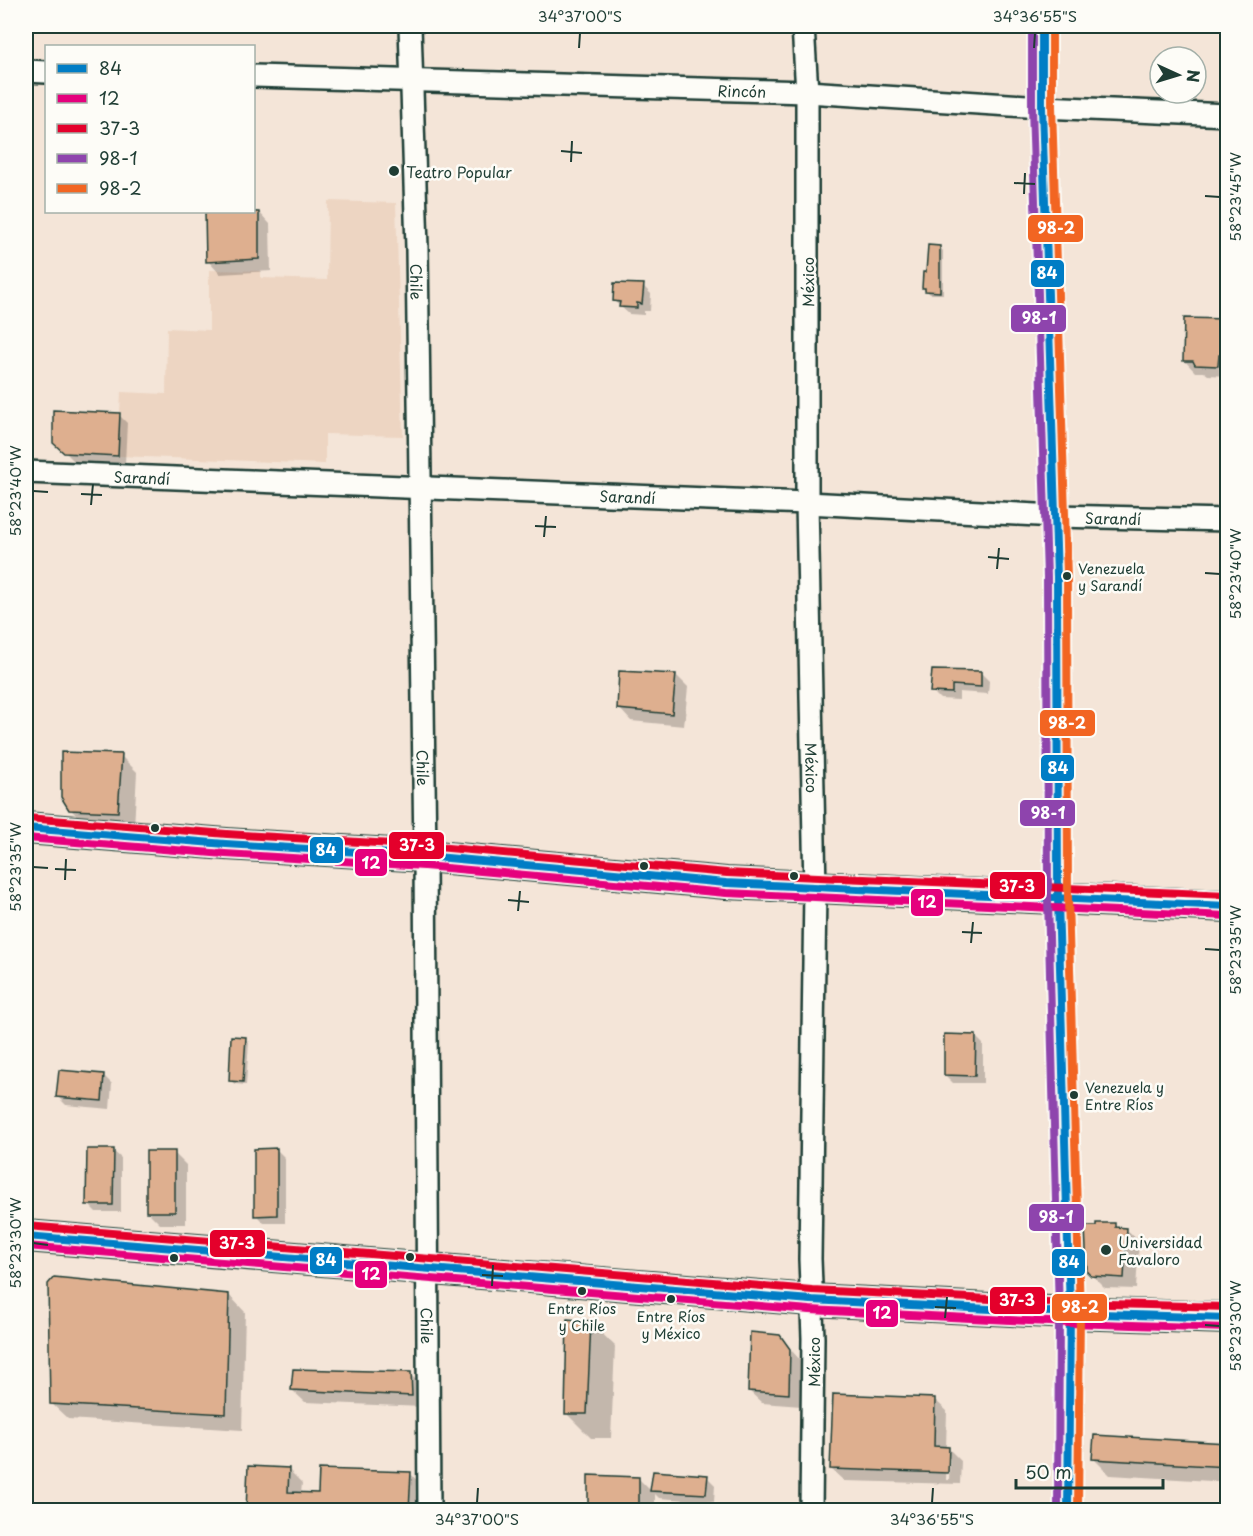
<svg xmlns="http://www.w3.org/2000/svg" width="1253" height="1536" font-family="'Playpen Sans',sans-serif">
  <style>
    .built { fill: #edd5c2 }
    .shadow { fill: #0003; fill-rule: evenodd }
    .building { fill: #deaf8f; stroke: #1f3d34; stroke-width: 1.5 }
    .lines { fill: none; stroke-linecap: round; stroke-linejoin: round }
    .street-casing { stroke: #1f3d34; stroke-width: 26 }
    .secondary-casing { stroke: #1f3d34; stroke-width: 34 }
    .street { stroke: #fdfcf7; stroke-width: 21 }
    .secondary { stroke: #fdfcf7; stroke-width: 30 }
    .bus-1-casing { stroke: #fdfcf7; stroke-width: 12 }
    .bus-2-casing { stroke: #fdfcf7; stroke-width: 12 }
    .bus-3-casing { stroke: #fdfcf7; stroke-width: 12 }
    .bus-4-casing { stroke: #fdfcf7; stroke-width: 12 }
    .bus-5-casing { stroke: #fdfcf7; stroke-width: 12 }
    .bus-1 { stroke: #007dc5; stroke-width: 8 }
    .bus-2 { stroke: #e5007d; stroke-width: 8 }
    .bus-3 { stroke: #e4002b; stroke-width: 8 }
    .bus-4 { stroke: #8e44ad; stroke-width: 8 }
    .bus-5 { stroke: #f26522; stroke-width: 8 }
    .ticks { fill: none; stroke: #1f3d34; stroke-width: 2 }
    .poi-dot { fill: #1f3d34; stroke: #fdfcf7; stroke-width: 2 }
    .labels { text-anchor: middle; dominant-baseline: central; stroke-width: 5; stroke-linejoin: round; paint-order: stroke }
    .bus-label { font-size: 14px; fill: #1f3d34; stroke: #fdfcf7; text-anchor: start }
    .street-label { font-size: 15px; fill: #1f3d34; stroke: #fdfcf7 }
    .poi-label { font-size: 15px; fill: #1f3d34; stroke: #fdfcf7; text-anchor: start }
    .line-badge { stroke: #fdfcf7; stroke-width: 2 }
    .badge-label { font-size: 16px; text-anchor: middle; font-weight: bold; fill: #fff }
    .neatline { fill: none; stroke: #1f3d34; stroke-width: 2 }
    .ticks-label { font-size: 15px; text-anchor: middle; fill: #1f3d34 }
  </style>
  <rect width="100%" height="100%" fill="#f4e5d8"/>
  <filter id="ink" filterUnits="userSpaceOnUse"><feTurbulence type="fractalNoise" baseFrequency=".0167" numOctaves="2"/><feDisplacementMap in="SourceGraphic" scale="12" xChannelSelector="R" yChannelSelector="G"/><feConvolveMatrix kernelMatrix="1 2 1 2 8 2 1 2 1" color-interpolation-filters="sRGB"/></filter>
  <g filter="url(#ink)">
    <path class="built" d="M328,201L396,203L403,436L325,434V464L118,456L121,392L166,394L167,328L209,330V270L261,271V278L327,280Z"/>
    <g class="shadow">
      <path d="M258,211L270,224L271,271L220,274L208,261L207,212Z"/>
      <path d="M940,247L943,251V294H930L923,288Z"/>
      <path d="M643,286L651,294L650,311H644V315L629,314L614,301Z"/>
      <path d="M1185,319L1228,320V376L1208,375L1204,372H1195L1184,360Z"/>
      <path d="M119,415L127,423L125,463L74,461L55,442Z"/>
      <path d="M981,673L989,681L988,694L959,692V700L940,699L932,691Z"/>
      <path d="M676,675L688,687L684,726L631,721L619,708Z"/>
      <path d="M121,756L137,772L134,828L87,825L70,809Z"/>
      <path d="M975,1036L983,1044V1083H953L945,1075Z"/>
      <path d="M245,1039L249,1042L246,1085L235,1084L231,1081Z"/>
      <path d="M104,1076L112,1084L110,1109L66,1105L58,1097Z"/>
      <path d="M277,1150L285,1158V1223H264L256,1215Z"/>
      <path d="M113,1151L121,1158V1212H96L88,1204Z"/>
      <path d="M174,1153L186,1165V1224H160L147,1211Z"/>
      <path d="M1114,1225L1118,1229H1126L1139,1241L1136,1289L1105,1288L1088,1271Z"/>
      <path d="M229,1295L245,1312L242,1430L68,1419L51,1403Z"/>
      <path d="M590,1322L615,1346L611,1438H591L567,1414Z"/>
      <path d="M779,1337L802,1362L801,1406L762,1403L749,1391Z"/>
      <path d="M410,1374L422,1386L423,1407L305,1402L292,1390Z"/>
      <path d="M934,1399L947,1411L946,1448L949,1449L961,1461L960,1484L844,1481L831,1469ZM947,1458H950L949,1480H946Z"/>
      <path d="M1096,1437L1228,1445V1482L1110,1475L1094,1459Z"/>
      <path d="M249,1468L288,1469L302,1483L301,1494L319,1495L410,1473L423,1487L422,1510H248Z"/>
      <path d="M654,1473L707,1477L715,1485L714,1502L659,1498L655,1494V1510H589V1477L639,1479L651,1491Z"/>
    </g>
    <g class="building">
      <path d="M205,212H259V259L206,262Z"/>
      <path d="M928,245L940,246V292L925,291V288H922L923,272H926Z"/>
      <path d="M614,283L644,284L642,304L637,303V308L619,307L620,302L613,301Z"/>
      <path d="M1184,318L1227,319V355H1219L1218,366L1195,365L1193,361H1183Z"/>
      <path d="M53,410L120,413L118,456L64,453L53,443Z"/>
      <path d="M932,670L981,671V687L952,685V693L930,692Z"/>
      <path d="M619,671L676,674L672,714L617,709Z"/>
      <path d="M61,752L122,754L118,812L69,810L61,797Z"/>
      <path d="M944,1034L976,1035L975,1076L944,1075Z"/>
      <path d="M231,1036L246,1037L243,1082L229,1081Z"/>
      <path d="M59,1070L104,1074L102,1101L56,1097Z"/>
      <path d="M277,1148V1215L254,1216V1149Z"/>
      <path d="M87,1149H114L113,1205H86Z"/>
      <rect x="146" y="1151" width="29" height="61"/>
      <path d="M1096,1223H1115V1227L1127,1228L1124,1278L1091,1276L1087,1272L1085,1226H1096Z"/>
      <path d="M54,1277L229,1294L226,1414L50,1404L48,1284Z"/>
      <path d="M567,1319L591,1321L587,1414H565Z"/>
      <path d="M750,1332L780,1335L790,1349L789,1394L748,1391Z"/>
      <path d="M293,1369L411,1372L412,1396L291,1390Z"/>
      <path d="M833,1394L935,1398L934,1446L949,1447L948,1473L830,1469Z"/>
      <path d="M1094,1435L1227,1443V1467L1092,1459Z"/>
      <path d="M248,1466L289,1468L288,1492L318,1493L319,1469L411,1472L409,1510H246Z"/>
      <path d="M653,1471L708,1475L706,1494L650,1491Z"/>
      <path d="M588,1475L639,1477V1510H588Z"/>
    </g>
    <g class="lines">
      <defs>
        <g id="street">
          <path id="s1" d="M410,26L417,248L425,856L429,1510"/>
          <path id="s2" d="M803,26L807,92V503L815,889L810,1259L813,1338L811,1510"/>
          <path d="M1042,26V107L1057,577L1058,899L1070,1313L1068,1510"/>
          <path d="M26,71L46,72"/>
          <path id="s3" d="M254,76L807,92L1042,107L1228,115"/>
          <path id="s4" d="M26,472L807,503L1056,516L1228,520"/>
        </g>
        <g id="secondary">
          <path d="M26,828L226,844L425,856L726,883L1228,906"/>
          <path d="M26,1236L811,1300L1070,1313L1228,1318"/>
        </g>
      </defs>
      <use href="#street" class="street-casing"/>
      <use href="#secondary" class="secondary-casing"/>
      <use href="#street" class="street"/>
      <use href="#secondary" class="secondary"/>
      <defs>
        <g id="bus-1">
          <path d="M1042,26V107L1057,577L1058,899L1070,1313L1068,1510"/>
          <path d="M26,828L226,844L425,856L726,883L1228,906"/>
          <path d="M26,1236L811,1300L1070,1313L1228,1318"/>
        </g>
        <g id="bus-2">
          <path d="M26,838L225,854L424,866L726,893L1228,916"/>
          <path d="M26,1246L810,1310L1069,1323L1228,1328"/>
        </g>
        <g id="bus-3">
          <path d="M27,818L227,834L426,846L727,873L1228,895"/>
          <path d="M27,1226L812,1290L1070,1303L1228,1307"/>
        </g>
        <path id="bus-4" d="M1032,26V107L1047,577L1048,899L1059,1313L1058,1510"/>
        <path id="bus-5" d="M1052,26V107L1067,577L1068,899L1080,1313L1078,1510"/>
      </defs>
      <use href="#bus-1" class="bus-1-casing"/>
      <use href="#bus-2" class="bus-2-casing"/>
      <use href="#bus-3" class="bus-3-casing"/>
      <use href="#bus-4" class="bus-4-casing"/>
      <use href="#bus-5" class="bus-5-casing"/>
      <use href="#bus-1" class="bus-1"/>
      <use href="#bus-2" class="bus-2"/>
      <use href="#bus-3" class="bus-3"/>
      <use href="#bus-4" class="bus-4"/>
      <use href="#bus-5" class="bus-5"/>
    </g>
  </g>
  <path class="ticks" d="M579,48L580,33M1034,48L1035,33M561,151L582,153M571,162L572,141M1014,183L1035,184M1024,194L1025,173M1205,196L1220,197M33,491L48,492M81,494L102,495M91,505L93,484M535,526L556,527M544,537L546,516M988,557L1009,559M997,569L999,548M1205,573L1220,574M33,867L48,868M55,869L76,870M65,880L66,859M508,900L529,902M518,911L520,891M962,932L982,933M971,943L973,922M1205,949L1220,950M33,1243L48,1245M482,1275L503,1276M492,1286L493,1265M935,1307L956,1308M945,1318L947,1297M1205,1325L1220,1326M477,1503L478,1488M932,1503L933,1488"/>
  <g class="poi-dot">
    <circle cx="394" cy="171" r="6"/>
    <circle cx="1067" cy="576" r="5"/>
    <circle cx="155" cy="828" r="5"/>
    <circle cx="644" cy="866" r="5"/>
    <circle cx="794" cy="876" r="5"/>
    <circle cx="1074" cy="1095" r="5"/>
    <circle cx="1106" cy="1250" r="6"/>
    <circle cx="410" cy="1257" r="5"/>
    <circle cx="174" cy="1258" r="5"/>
    <circle cx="582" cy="1291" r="5"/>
    <circle cx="671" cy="1299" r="5"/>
  </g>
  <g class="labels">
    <g class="bus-label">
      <text x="1078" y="568">Venezuela<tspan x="1078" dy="17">y Sarandí</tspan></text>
      <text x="1085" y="1087">Venezuela y<tspan x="1085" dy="17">Entre Ríos</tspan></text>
      <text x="582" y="1308" text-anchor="middle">Entre Ríos<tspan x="582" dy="17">y Chile</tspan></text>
      <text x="671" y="1316" text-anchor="middle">Entre Ríos<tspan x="671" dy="17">y México</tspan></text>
    </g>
    <g class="street-label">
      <text stroke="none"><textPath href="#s3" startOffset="488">Rincón</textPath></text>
      <text stroke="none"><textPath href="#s1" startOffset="256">Chile</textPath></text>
      <text transform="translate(807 282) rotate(-90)">México</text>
      <text stroke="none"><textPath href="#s4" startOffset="116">Sarandí</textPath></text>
      <text stroke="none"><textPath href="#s4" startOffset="602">Sarandí</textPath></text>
      <text stroke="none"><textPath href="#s4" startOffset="1088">Sarandí</textPath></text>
      <text stroke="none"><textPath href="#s1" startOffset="742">Chile</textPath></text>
      <text stroke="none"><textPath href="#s2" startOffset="742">México</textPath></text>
      <text stroke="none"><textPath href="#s1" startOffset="1300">Chile</textPath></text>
      <text transform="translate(813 1362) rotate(-90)">México</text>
    </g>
    <g class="poi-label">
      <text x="406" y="171">Teatro Popular</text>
      <text x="1118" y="1241">Universidad<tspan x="1118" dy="17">Favaloro</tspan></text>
    </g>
  </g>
  <g class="line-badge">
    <rect x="1027" y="214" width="57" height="29" rx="6" fill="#f26522"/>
    <rect x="1030" y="259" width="35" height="29" rx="6" fill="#007dc5"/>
    <rect x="1010" y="304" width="57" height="29" rx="6" fill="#8e44ad"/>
    <rect x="1039" y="709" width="57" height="28" rx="6" fill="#f26522"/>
    <rect x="1040" y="754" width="35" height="28" rx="6" fill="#007dc5"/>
    <rect x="1019" y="799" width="57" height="28" rx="6" fill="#8e44ad"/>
    <rect x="388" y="831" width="57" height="29" rx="6" fill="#e4002b"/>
    <rect x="309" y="836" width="35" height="28" rx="6" fill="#007dc5"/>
    <rect x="354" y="848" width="34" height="29" rx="6" fill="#e5007d"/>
    <rect x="989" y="871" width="57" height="29" rx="6" fill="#e4002b"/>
    <rect x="910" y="888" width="34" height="29" rx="6" fill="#e5007d"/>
    <rect x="1028" y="1203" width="57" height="29" rx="6" fill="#8e44ad"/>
    <rect x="209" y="1229" width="57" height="29" rx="6" fill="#e4002b"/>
    <rect x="309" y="1246" width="34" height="29" rx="6" fill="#007dc5"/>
    <rect x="1051" y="1248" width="35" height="29" rx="6" fill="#007dc5"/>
    <rect x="354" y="1260" width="34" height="29" rx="6" fill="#e5007d"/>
    <rect x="989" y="1286" width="57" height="29" rx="6" fill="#e4002b"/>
    <rect x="1051" y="1293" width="57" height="29" rx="6" fill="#f26522"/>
    <rect x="865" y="1299" width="34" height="29" rx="6" fill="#e5007d"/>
  </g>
  <g class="badge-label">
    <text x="1056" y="234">98-2</text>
    <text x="1047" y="279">84</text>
    <text x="1039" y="324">98-1</text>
    <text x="1067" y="729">98-2</text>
    <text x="1058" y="774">84</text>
    <text x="1048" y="819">98-1</text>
    <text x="417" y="851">37-3</text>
    <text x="326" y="856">84</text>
    <text x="371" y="869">12</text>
    <text x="1017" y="892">37-3</text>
    <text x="927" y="908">12</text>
    <text x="1056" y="1223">98-1</text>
    <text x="237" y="1249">37-3</text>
    <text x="326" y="1266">84</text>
    <text x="1069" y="1268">84</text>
    <text x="371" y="1280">12</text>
    <text x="1017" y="1306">37-3</text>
    <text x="1080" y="1313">98-2</text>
    <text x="882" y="1319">12</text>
  </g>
  <rect width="1253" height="1536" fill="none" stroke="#fdfcf7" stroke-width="66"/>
  <rect x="45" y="45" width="210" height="168" fill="#fdfcf7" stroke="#a4b0a9" stroke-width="1.5"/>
  <rect x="57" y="64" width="30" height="9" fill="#007dc5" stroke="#a4b0a9" stroke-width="1.5"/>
  <text x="99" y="75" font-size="18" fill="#1f3d34">84</text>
  <rect x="57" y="94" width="30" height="9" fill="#e5007d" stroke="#a4b0a9" stroke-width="1.5"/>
  <text x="99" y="105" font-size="18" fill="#1f3d34">12</text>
  <rect x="57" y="124" width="30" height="9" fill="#e4002b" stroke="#a4b0a9" stroke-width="1.5"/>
  <text x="99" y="135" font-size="18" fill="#1f3d34">37-3</text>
  <rect x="57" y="154" width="30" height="9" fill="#8e44ad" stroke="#a4b0a9" stroke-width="1.5"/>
  <text x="99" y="165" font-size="18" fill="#1f3d34">98-1</text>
  <rect x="57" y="184" width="30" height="9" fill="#f26522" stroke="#a4b0a9" stroke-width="1.5"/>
  <text x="99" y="195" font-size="18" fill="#1f3d34">98-2</text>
  <g transform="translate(1178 75) rotate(94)"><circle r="28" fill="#fdfcf7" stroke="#a4b0a9" stroke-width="1.5"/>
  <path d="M0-4.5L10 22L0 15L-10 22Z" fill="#1f3d34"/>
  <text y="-9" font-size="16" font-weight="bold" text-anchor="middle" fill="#1f3d34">N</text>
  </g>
  <path d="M1016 1479v9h147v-9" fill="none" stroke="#1f3d34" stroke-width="3"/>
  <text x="1025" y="1479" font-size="18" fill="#1f3d34" stroke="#fdfcf7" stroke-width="4.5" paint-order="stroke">50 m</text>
  <rect x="33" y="33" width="1187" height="1470" class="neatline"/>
  <g class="ticks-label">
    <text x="580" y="22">34°37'00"S</text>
    <text x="1035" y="22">34°36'55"S</text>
    <text transform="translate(1236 197) rotate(-90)" y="5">58°23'45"W</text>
    <text transform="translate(16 491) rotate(-90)" y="5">58°23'40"W</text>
    <text transform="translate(1236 574) rotate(-90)" y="5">58°23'40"W</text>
    <text transform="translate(16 867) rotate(-90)" y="5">58°23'35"W</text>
    <text transform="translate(1236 950) rotate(-90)" y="5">58°23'35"W</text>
    <text transform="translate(16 1243) rotate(-90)" y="5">58°23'30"W</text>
    <text transform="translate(1236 1326) rotate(-90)" y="5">58°23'30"W</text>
    <text x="477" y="1525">34°37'00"S</text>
    <text x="932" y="1525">34°36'55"S</text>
  </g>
</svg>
